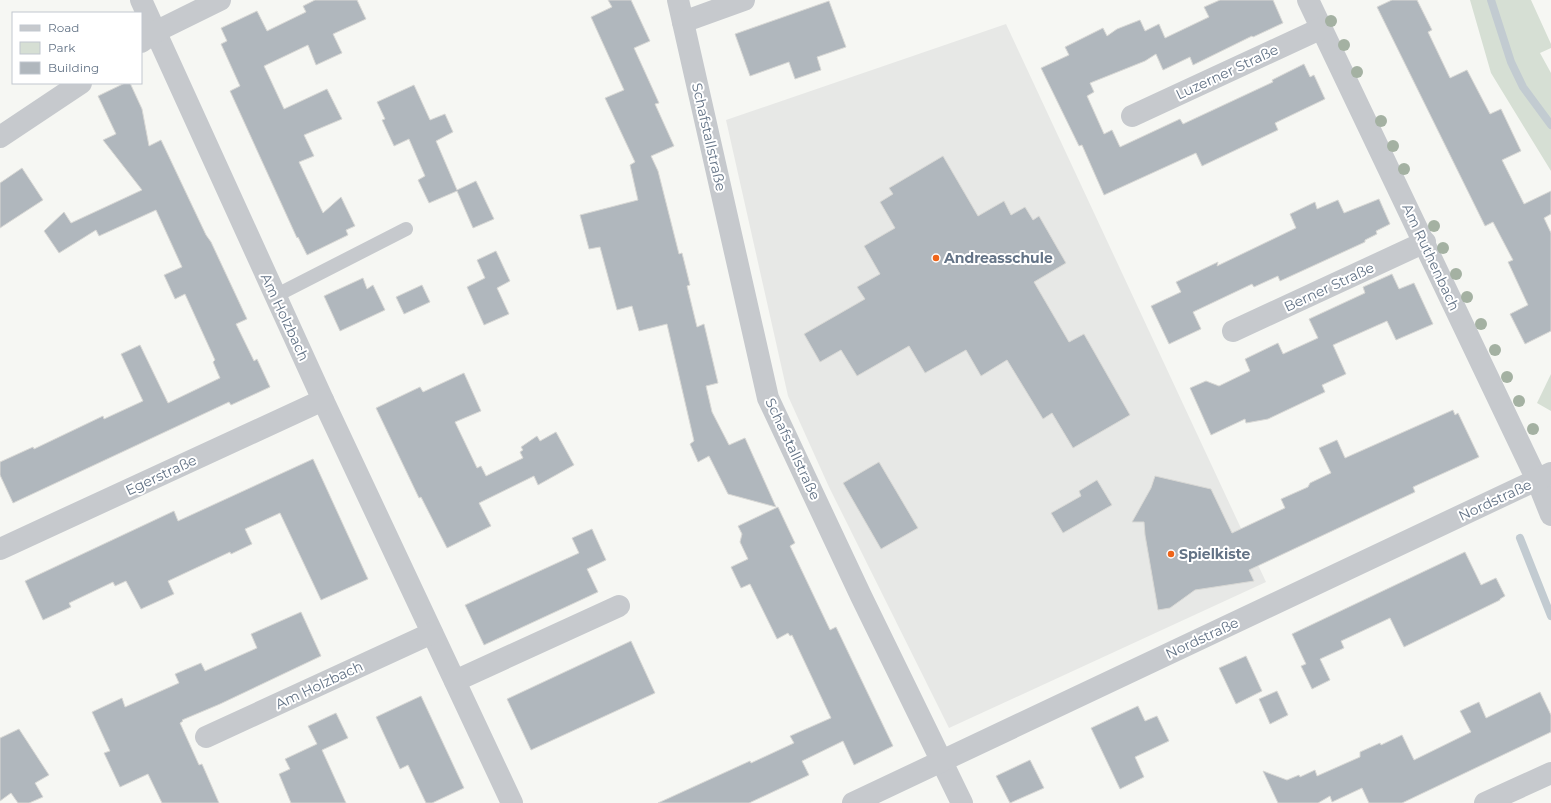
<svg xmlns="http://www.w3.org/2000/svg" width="1551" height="803" font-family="Montserrat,sans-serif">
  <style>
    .built { fill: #e7e8e6 }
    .green { fill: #d6dfd4 }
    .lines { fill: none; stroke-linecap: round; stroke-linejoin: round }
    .stream { stroke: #c2cbd1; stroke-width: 8 }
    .building { fill: #b0b7bd; stroke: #d8d8d5 }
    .lane { stroke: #c6c9cd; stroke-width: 14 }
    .street { stroke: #c6c9cd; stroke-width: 22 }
    .tree { fill: #a4b1a2 }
    .poi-dot { fill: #ef651a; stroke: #fff; stroke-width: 1.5 }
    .labels { text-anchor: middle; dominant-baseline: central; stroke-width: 4; stroke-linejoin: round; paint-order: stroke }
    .street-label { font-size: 14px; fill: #637386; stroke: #fff }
    .poi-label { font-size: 14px; font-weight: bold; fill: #637386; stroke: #fff; text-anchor: start }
  </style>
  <rect width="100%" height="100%" fill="#f6f7f3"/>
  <path class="built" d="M1006,24L1266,582L949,728L829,487L788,396L726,120Z"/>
  <g class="green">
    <path d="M1470,0H1531L1551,44V48L1540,53L1551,73V171L1491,73Z"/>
    <path d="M1551,374V411L1537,403Z"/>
  </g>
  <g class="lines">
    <g class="stream">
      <path d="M1491,0L1511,62L1523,87L1551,125"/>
      <path d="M1520,538L1551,616"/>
    </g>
  </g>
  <g class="building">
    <path d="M315,0H357L366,19L333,34L342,53L316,65L308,45L264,66L284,109L327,89L342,119L304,135L314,156L299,162L323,213L341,197L355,226L346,230L348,235L307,255L298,237L297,238L230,91L240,86L221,44L227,41L221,28L257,11L267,31L306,12L303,6Z"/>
    <path d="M608,0H631L650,41L634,48L659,103L655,104L674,146L651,156L658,171L679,254L682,253L690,285L687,286L697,327L704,324L718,383L706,386L712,412L729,445L745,438L776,507L728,494L709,456L698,462L690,444L694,441L667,324L639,331L632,306L617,310L600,247L589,249L580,215L638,200L630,165L635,162L605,98L624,90L591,17L612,7Z"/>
    <path d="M1220,0H1273L1283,23L1253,37L1252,36L1193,65L1190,57L1163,70L1156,54L1145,61L1090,83L1094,92L1087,96L1104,134L1112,130L1120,147L1180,119L1183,124L1273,82L1272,80L1304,64L1310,77L1314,75L1325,99L1275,123L1278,130L1202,166L1196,153L1104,195L1082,145L1079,146L1041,68L1069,55L1065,47L1103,28L1107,36L1117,29L1140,20L1145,31L1159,24L1165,38L1209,17L1204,7Z"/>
    <path d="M1392,0H1417L1432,30L1428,32L1450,78L1467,70L1490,114L1501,109L1521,151L1502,160L1524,204L1551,191V214L1544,218L1551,233V331L1525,344L1510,314L1528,305L1508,262L1513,260L1493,222L1485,226L1377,7Z"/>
    <path d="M829,1L846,47L817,57L821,70L795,79L789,62L750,76L735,34Z"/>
    <path d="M125,83H130L142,109L149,146L161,140L206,235L211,242L247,319L236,324L254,361L257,359L270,387L231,405L229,402L13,503L0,475V462L33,447L34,449L103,416L104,419L143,401L121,354L140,345L168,403L220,378L213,362L215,360L185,294L175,299L164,275L182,267L156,210L99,236L96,230L59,253L44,231L64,212L71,223L142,190L103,140L116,134L98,96Z"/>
    <path d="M414,85L430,120L445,114L453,132L436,141L457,190L476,181L494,219L473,228L457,191L429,203L418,180L425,176L409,139L394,146L382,120L385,119L377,102Z"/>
    <path d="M943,156L978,216L1004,201L1011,215L1025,207L1033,220L1039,216L1066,263L1034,282L1069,342L1084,334L1130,415L1073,448L1052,413L1043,419L1007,360L981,376L966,350L925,373L909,346L857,376L841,350L820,362L804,334L865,299L857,287L880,274L864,246L895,228L880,202L893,194L889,188Z"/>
    <path d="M22,168L43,200L0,228V183Z"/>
    <path d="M1379,199L1390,224L1376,231L1377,234L1365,240V242L1280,281L1278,276L1254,287L1252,284L1193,312L1201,329L1169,344L1151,306L1181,292L1176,282L1218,262L1217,266L1296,228L1290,214L1315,202L1317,209L1338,200L1344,213Z"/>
    <path d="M496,251L510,281L497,288L509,314L484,325L467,287L485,278L477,260Z"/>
    <path d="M1392,274L1399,289L1414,283L1433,324L1396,340L1387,321L1333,345L1346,374L1322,385L1325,392L1268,419L1246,423L1245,419L1211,435L1190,388L1206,381L1219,386L1250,371L1245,359L1278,343L1283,354L1318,338L1309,319L1365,293L1363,287Z"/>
    <path d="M363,278L367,289L373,285L385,310L340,331L324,296Z"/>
    <path d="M422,285L430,302L404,314L396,297Z"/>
    <path d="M464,373L481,411L455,422L477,468L481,466L486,476L523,458L520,452L523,450L521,447L537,436L540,441L556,432L574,465L538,485L534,476L479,503L491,526L447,548L421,497L419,498L376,408L420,387L423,392Z"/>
    <path d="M1453,410L1455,415L1458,413L1479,457L1413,487L1415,492L1249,570L1254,581L1195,590L1170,608L1158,610L1145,535L1144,522H1132L1151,488L1155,476L1211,489L1232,533L1285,508L1281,499L1308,487L1310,483L1331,473L1319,448L1337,440L1345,458Z"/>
    <path d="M313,459L368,579L321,600L280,513L245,529L252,544L231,554L230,552L168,581L174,594L141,609L126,581L115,586L113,582L69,603L71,607L43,620L25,581L174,511L178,521Z"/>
    <path d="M879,462L918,528L881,549L843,483Z"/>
    <path d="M1097,480L1112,505L1063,533L1051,513L1081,496L1079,491Z"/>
    <path d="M778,507L795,543L790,546L830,630L836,627L893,746L854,765L843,741L802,761L809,775L749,803H658L750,761L751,763L794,743L790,736L831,718L792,635L790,636L788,633L777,639L750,584L741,588L731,567L748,559L740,542L742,534L738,526Z"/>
    <path d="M592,529L606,560L587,569L598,592L484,645L465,605L579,553L572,538Z"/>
    <path d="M1465,552L1481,585L1496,578L1505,596L1500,599V600L1404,647L1390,618L1341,641L1344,648L1320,659L1330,680L1312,689L1301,666L1306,664L1292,634Z"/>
    <path d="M301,612L321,656L220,704L182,720L183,721L180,723L199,765L202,764L219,803H162L148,774L120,787L104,753L110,751L92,712L122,698L125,707L179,683L175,674L201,663L205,671L257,648L251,634Z"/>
    <path d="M631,641L655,693L531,750L507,699Z"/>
    <path d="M1246,656L1262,691L1236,704L1219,668Z"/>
    <path d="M1277,691L1288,715L1270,724L1259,699Z"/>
    <path d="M1540,692L1551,715V732L1402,803H1369L1362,788L1332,802L1330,796L1318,803H1278L1263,771L1287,780L1299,775L1300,777L1315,770L1317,776L1360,757V752L1380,743L1381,745L1402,735L1414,760L1471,732L1460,711L1479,702L1486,718Z"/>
    <path d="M421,696L464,788L432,803H426L408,765L400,769L376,717Z"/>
    <path d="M1138,706L1145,721L1157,716L1169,741L1135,757L1144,777L1120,789L1091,728Z"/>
    <path d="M336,713L348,738L322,750L346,803H291L279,774L290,769L285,759L317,744L308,726Z"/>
    <path d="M19,729L49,775L35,783L43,797L29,803H18L11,793L0,801V738Z"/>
    <path d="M1030,760L1044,788L1010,803L996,776Z"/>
  </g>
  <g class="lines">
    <path class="lane" d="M275,296L406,229"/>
    <g class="street">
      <path d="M141,0L323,400L512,803"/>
      <path d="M678,0L768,398L861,596L962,803"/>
      <path d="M1308,0L1537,480L1551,515"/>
      <path d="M683,22L744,0"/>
      <path d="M141,42L155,32L220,0"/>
      <path d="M1132,116L1322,28"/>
      <path d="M0,137L81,83"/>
      <path d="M1233,331L1425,242"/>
      <path d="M0,549L323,400"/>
      <path d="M455,681L619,606"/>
      <path d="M206,737L432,633"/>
      <path d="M853,803L1551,473"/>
      <path d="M1485,803L1551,773"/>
    </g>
  </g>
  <g class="tree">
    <circle cx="1331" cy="21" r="6"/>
    <circle cx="1344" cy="45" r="6"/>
    <circle cx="1357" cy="72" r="6"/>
    <circle cx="1381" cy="121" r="6"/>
    <circle cx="1393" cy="146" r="6"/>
    <circle cx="1404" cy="169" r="6"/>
    <circle cx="1434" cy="226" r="6"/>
    <circle cx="1443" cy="248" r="6"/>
    <circle cx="1456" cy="274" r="6"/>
    <circle cx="1467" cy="297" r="6"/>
    <circle cx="1481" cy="324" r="6"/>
    <circle cx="1495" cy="350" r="6"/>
    <circle cx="1507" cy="377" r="6"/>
    <circle cx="1519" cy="401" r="6"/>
    <circle cx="1533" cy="429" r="6"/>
  </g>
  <g class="poi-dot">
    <circle cx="936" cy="258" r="4"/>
    <circle cx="1171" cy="554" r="4"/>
  </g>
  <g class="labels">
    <g class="street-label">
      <text transform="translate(1227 72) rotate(-25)">Luzerner Straße</text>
      <text transform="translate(709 137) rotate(77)">Schafstallstraße</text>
      <text transform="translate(1431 257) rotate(65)">Am Ruthenbach</text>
      <text transform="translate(1329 287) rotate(-25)">Berner Straße</text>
      <text transform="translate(285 317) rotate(65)">Am Holzbach</text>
      <text transform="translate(793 449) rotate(65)">Schafstallstraße</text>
      <text transform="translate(161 475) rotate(-25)">Egerstraße</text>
      <text transform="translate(1495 500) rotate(-25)">Nordstraße</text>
      <text transform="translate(1202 638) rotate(-25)">Nordstraße</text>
      <text transform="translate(319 685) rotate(-25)">Am Holzbach</text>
    </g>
    <g class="poi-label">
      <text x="944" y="258">Andreasschule</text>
      <text x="1179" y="554">Spielkiste</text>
    </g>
  </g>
  <rect x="12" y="12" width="130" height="72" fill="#ffffff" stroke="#c1c7cf"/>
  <rect x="20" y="25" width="20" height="6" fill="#c6c9cd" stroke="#c1c7cf"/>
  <text x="48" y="32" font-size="12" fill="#637386">Road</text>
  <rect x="20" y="42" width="20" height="12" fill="#d6dfd4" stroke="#c1c7cf"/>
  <text x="48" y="52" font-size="12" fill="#637386">Park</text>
  <rect x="20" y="62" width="20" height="12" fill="#b0b7bd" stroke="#c1c7cf"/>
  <text x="48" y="72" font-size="12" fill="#637386">Building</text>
</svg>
